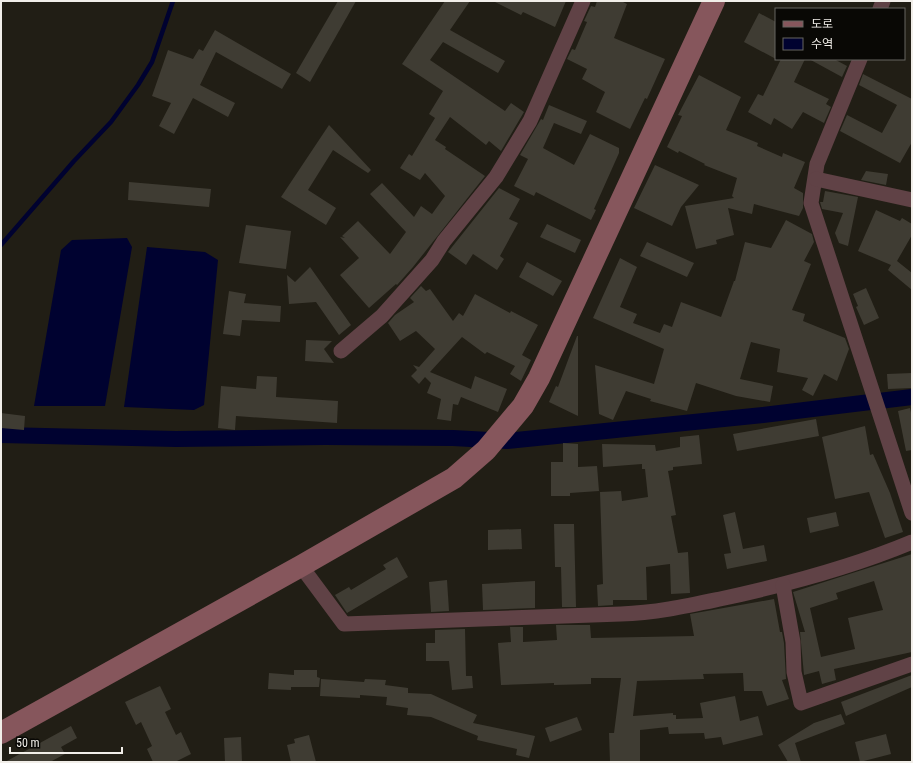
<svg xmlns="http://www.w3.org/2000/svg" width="913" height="763" font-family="'Roboto Condensed','Noto Sans KR',sans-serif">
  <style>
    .water { fill: #000230 }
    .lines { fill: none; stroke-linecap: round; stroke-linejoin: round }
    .stream { stroke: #000230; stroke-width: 4.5 }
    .canal { stroke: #000230; stroke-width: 16 }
    .building { fill: #3f3c33; fill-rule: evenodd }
    .street { stroke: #604246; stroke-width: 15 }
    .secondary { stroke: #86565c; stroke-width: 22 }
  </style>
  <rect width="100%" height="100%" fill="#211e15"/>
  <g class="water">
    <path d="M127,238L132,247L105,406H34L61,250L72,240Z"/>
    <path d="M147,247L205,252L218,260L204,405L194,410L124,407Z"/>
  </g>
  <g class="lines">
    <path class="stream" d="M1,245L74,161L111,122L138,85L152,62L173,1"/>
    <path class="canal" d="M1,435L176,439L325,437L453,438L507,441L763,415L912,397"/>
  </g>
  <g class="building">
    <path d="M338,1H356L310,82L296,73Z"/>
    <path d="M445,1H470L450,30L505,61L498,73L443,42L430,60L505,111L511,103L524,112L501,151L489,141L486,145L450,117L435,140L446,147L445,149L485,176L413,267L397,285L396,284L369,308L340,275L359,258L340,237L345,238L342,236L358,221L390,254L406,232L370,194L382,183L414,217L421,206L432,214L445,196L425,173L420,180L400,168L409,154L412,156L435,118L429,114L443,91L402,64Z"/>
    <path d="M493,1H566L555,27L523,12L521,15Z"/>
    <path d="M597,1H621L627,4L614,38L665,59L647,99L645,98L630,129L596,112L605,92L582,79L587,69L567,59L572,49L575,50L587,22L584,21L591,6L595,7Z"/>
    <path d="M759,13L776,22V59L744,42Z"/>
    <path d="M215,30L291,74L282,89L216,52L200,85L235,103L228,117L193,98L174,134L159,126L171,103L152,96L168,50L193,59L199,49L203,51Z"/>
    <path d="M781,59H805L794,82L829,99L826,104L831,107L824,123L803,112L792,129L774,118L771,125L748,112L758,94L763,96Z"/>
    <path d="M809,59H834L847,66L842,77Z"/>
    <path d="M863,74L912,99V142L900,163L840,131L847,115L882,133L897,105L859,85Z"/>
    <path d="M699,75L741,97L726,130L758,143L757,146L782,157L783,153L805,162L794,188L803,193V208L799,216L754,204L752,214L728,208L734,235L716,240L717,244L696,249L685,206L734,198L732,196L737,178L704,165L705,164L679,151L678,153L667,147L682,116L678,115Z"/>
    <path d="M549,105L587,121L581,134L554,123L543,148L574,165L590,134L619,148V153L594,209L596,210L591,220L536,192L534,196L514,186L528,159L520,155L541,119L543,120Z"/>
    <path d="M329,125L371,170L368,173L333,150L308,190L336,208L326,225L281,197Z"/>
    <path d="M655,165L699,185L681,207L672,226L634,208Z"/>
    <path d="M866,171L888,174L886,185L861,180Z"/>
    <path d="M129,182L211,189L209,207L128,200Z"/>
    <path d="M499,188L520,199L509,219L518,223L500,256L504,259L497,270L473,254L466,265L448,252Z"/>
    <path d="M825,191L858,197L848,246L839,243L835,233L843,213L822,209L820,202H823Z"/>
    <path d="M876,210L900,221L902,218L912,224V235L897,261L912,273V290L888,270L891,265L858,251Z"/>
    <path d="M786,220L812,234L814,242L804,261L811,264L792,310L805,314L803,321L845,338L849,349L837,381L824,374L813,396L802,390L808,378L777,372L780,349L751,342L740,379L773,386L770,402L736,396L696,383L687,411L650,401L651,399L626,391L613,420L599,414L595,365L654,384L664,349L593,318L620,258L637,267L620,307L637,314L633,323L660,333L664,324L672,327L681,302L721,317L734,281H735L745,242L771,248Z"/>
    <path d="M547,224L581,240L575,253L540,237Z"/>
    <path d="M246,225L291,231L286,269L239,263Z"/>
    <path d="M647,242L694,263L687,277L640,256Z"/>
    <path d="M527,262L562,281L553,296L519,277Z"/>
    <path d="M310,267L351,325L339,335L316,302L289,304L287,275L295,282Z"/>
    <path d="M421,286L426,291L430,289L453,321L459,313L463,316L475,294L510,313L511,311L538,325L522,355L531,360L521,381L510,374L515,366L487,352L485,354L462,337L430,372L471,389L475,376L507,389L498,412L461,397L458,405L453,404L451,421L437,419L441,399L427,393L431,383L425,377L419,384L411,376L417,370L413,365L419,367L435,349L416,331L400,341L388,323L395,315L414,302L410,298Z"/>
    <path d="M866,288L879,318L864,325L856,307L858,306L853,294Z"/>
    <path d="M229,291L246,294L244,303L281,306L280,322L242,320L240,336L223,334Z"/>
    <path d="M577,336H578V416L549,402L556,386L558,387Z"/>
    <path d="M306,340L332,341L324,349L334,363L305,361Z"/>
    <path d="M912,373V388L888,389L887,374Z"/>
    <path d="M257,376L277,377L276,397L338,401L337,423L236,416L235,430L218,428L221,386L256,389Z"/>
    <path d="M910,408L912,417V450L906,451L898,411Z"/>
    <path d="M1,413L25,416L24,430L1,428Z"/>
    <path d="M816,419L819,436L737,451L733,434Z"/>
    <path d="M865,426L870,455L873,454L890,493L903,532L885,538L869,492L835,499L822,437Z"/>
    <path d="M699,435L702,464L673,467V470L668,471L676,515L671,516L678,553L688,552L690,593L671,594L670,564L646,567L647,600H613V605L598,606L597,585L603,584L600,492L621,491L622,501L648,497L645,469H642V464L603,467L602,444L655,445L656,451L680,447V437Z"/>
    <path d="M563,443L578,444V467L597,466L599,491L570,493V496H551V462H563Z"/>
    <path d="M735,512L743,549L764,545L767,561L727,569L724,554L731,553L723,515Z"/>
    <path d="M836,512L839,526L810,533L807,518Z"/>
    <path d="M554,524H574L576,607H562L561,567H555Z"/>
    <path d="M521,529L522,549L488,550V530Z"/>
    <path d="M912,554V652L834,669L836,680L822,684L819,671L804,675L800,632H805L793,592ZM874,581L883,610L848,618L855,649L821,657L810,608L838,599L836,593Z"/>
    <path d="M397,557L408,577L347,613L335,595L349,587L351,590L386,569L383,565Z"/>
    <path d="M447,580L449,611L431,612L429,582Z"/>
    <path d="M535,581V608L483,610L482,584Z"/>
    <path d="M774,599L780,632H782L784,643L786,679L782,680L789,699L767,706L762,691H744L743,673L703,674L704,679L637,681L633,716L673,713V715H676V719L703,718L700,703L735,696L740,721L758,716L763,735L723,745L721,737L705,739L704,733L669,734L668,727L640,730V762H610L609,733H614L621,678H591V684L554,685V683L501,685L498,643L511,642L510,627H523V642L557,640L556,625H590L591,638L694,636L690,614Z"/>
    <path d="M465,629L466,676H472L473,688L452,690L449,661H426V643H435V630Z"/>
    <path d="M294,670H317V677L320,678L319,687H291V690L268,689L269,673L294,675Z"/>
    <path d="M912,675V687L846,716L841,702Z"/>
    <path d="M321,679L364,682L365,679L386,680L385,685L408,688V693L431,694L477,715L473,723L535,736L529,758L516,755L517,749L477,740L478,736L431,717L407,715L408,708L386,705L387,697L360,695V698L320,696Z"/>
    <path d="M160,686L171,709L165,712L176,735L181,732L191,754L175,762H153L147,749L152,746L141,722L136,725L125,702Z"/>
    <path d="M841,714L845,724L795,743L801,762H788L778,745L814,723Z"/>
    <path d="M577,717L582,730L550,742L545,728Z"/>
    <path d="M71,726L77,738L61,747L65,754L50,762H5Z"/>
    <path d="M886,734L891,754L860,762L855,742Z"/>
    <path d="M309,735L316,762H291L287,745L295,743L294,739Z"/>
    <path d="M241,737L242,762H225L224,738Z"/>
  </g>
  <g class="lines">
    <g class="street">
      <path d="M880,9L883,1"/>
      <path d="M860,59L817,164L811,203L912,513"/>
      <path d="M816,179L912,200"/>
      <path d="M341,351L382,316L432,260L444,241L496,177L530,121L583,1"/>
      <path d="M301,566L344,624L621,614C655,613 687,606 720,599C785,585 850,568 912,542"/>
      <path d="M783,585L793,642L794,672L801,703L912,664"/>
    </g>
    <path class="secondary" d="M1,733L301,566L454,478L486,450L523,406L539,378L714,1"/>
  </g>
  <rect width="913" height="763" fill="none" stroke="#f1eee9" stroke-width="4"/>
  <rect x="775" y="8" width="130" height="52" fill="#090805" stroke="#666460"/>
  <rect x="783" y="21" width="20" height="6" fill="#86565c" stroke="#666460"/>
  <text x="811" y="28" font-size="12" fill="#f1eee9">도로</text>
  <rect x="783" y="38" width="20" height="12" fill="#000230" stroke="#666460"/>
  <text x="811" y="48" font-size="12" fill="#f1eee9">수역</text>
  <path d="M10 747v6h112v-6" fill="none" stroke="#f1eee9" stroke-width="2"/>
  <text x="16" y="747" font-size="12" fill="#f1eee9" stroke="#090805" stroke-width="3" paint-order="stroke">50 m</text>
</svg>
